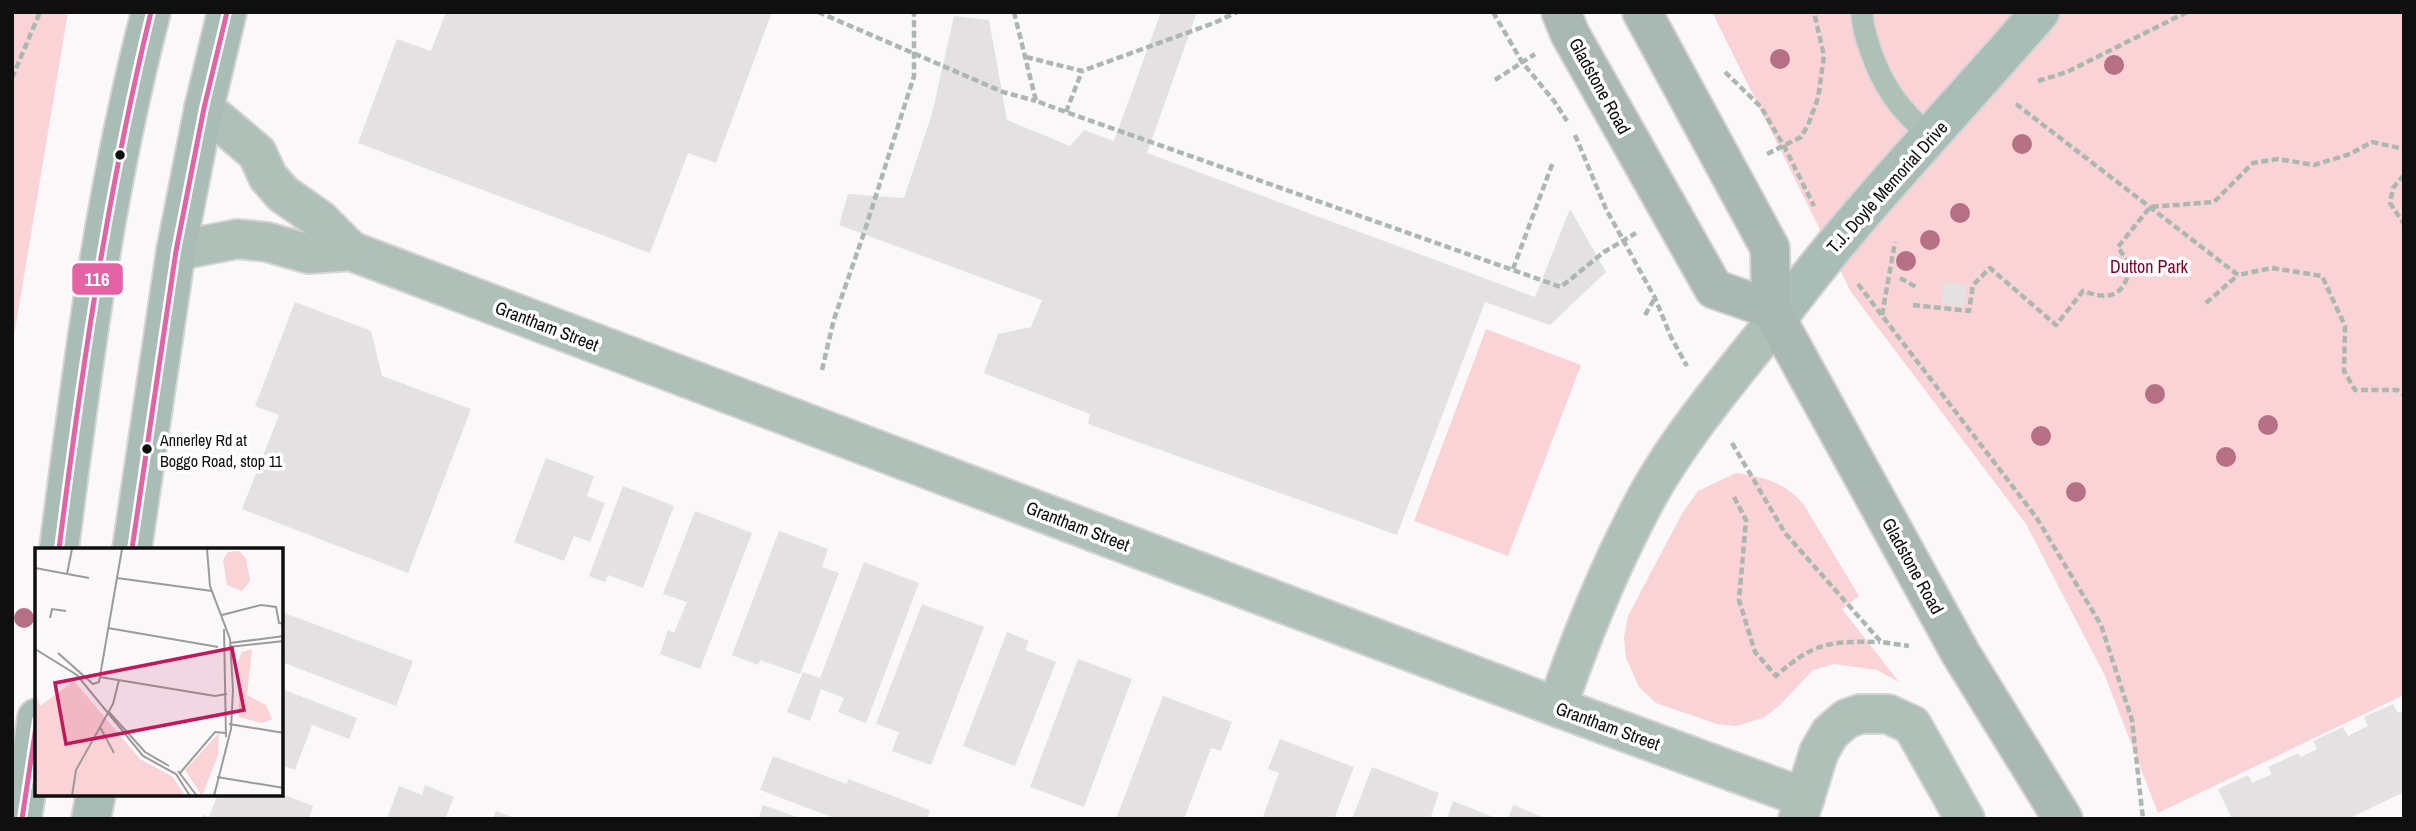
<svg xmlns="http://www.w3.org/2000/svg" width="2416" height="831" font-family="'Archivo Narrow',sans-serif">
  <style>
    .green { fill: #f9d3d5 }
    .building { fill: #e3e1e1 }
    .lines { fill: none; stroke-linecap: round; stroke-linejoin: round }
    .lane-casing { stroke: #d5d3d3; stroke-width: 24 }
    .street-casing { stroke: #d5d3d3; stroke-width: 42 }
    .secondary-casing { stroke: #d5d3d3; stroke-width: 42 }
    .primary-casing { stroke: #d5d3d3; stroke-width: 42 }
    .path { stroke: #acb7b2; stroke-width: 4.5; stroke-dasharray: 7 3.5; stroke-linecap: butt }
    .lane { stroke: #afc0b9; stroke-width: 21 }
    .street { stroke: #afc0b9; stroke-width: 38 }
    .secondary { stroke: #a9bcb6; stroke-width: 38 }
    .primary { stroke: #a9b8b2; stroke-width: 38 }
    .path-bridge { stroke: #acb7b2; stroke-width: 4.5; stroke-dasharray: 7 3.5; stroke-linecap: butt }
    .bus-1-casing { stroke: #fff; stroke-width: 10 }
    .bus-1 { stroke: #e463a4; stroke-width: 5 }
    .tree { fill: #b67085 }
    .bus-dot { fill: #100f0f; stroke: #fff; stroke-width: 2.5 }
    .labels { text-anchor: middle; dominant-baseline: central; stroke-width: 7; stroke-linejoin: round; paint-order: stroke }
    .bus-label { font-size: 16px; fill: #100f0f; stroke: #fff; text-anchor: start }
    .street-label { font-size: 18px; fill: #100f0f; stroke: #fff }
    .park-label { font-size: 18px; fill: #7e0027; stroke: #fff }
    .inset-road { fill: none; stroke: #9c9b9b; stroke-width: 2 }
    .view { fill: #c2185b; fill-opacity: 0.15; stroke: #c2185b; stroke-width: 3.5 }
    .inset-edge { fill: none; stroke: #100f0f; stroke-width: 3.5 }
    .line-badge { stroke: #fff; stroke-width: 2.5 }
    .badge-label { font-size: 19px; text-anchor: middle; font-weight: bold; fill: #fff }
  </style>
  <rect width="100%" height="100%" fill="#faf8f8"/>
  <g class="green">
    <path d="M12,12H68L12,348Z"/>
    <path d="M1712,12H2404V695L2158,813L2105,676L2026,524L1851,292Z"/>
    <path d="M1486,329L1581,365L1508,556L1414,521Z"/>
    <path d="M1736,473C1765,478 1784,481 1804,505L1859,596L1842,609L1899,682L1877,670L1834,664L1813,670L1779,706L1763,718L1736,726L1717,724L1656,703L1639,687L1626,658L1624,638L1628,616L1683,512L1698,491Z"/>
  </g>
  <g class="building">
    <path d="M446,12H772L716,163L688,153L650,253L358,143L397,39L431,51Z"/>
    <path d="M1161,12H1197L1147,153L1535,297L1570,209L1606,272L1550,325L1485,302L1397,535L1088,424L1090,414L984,373L998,334L1031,327L1042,300L839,225L848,194L904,198L932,114L954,16L989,20L1007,120L1070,146L1084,130L1114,141Z"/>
    <path d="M1944,282L1967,285L1964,307L1941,304Z"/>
    <path d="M295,302L371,331L382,376L471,409L408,573L242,509L279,415L255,406Z"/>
    <path d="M546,458L594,476L587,496L605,503L590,542L574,536L564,561L514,542Z"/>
    <path d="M623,486L674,506L643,588L608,575L605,582L589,576Z"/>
    <path d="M695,511L752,533L700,669L660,654L668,630L674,633L687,602L663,594Z"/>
    <path d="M779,531L828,549L822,567L839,573L800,674L760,660L758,665L732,655Z"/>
    <path d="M864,562L919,583L866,723L838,712L844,698L821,689L810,721L787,712L803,672L820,678Z"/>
    <path d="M922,604L984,627L931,765L892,751L899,732L876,724Z"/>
    <path d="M282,612L413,661L396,706L282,662Z"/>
    <path d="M1007,632L1029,641L1025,650L1056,662L1015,766L963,746Z"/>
    <path d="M1078,659L1132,679L1084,807L1030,787Z"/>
    <path d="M282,689L357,718L349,739L312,725L295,770L282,765Z"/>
    <path d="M1163,696L1232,722L1221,751L1211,748L1184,819H1116Z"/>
    <path d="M2393,704L2398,713L2404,710V792L2348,819H2232L2218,789L2248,775L2252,783L2272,774L2268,767L2298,753L2301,757L2317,749L2313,741L2343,727L2348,736L2368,726L2364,717Z"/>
    <path d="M1280,739L1354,767L1334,819H1262L1279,773L1268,769Z"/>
    <path d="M773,756L847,784L848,779L930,810L927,819H837L760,790Z"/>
    <path d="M1372,767L1439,793L1430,819H1352Z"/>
    <path d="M425,785L454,797L445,819H387L399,786L422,795Z"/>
    <path d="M218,794H282L313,806L309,819H201L203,815L209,817Z"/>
    <path d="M1453,801L1498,819H1447Z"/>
    <path d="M763,805L800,818V819H758Z"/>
    <path d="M1513,805L1548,819H1508Z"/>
    <path d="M496,811L515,818V819H493Z"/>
  </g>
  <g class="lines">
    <defs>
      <path id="lane" d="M1862,12C1862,25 1866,37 1870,49C1883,88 1901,111 1931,137"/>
      <g id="street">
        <path d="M204,108L257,153L268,177L283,194L320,220L351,251L1557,707L1805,798"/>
        <path d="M176,251L237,239L267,242L309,254L351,251"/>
        <path d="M1557,707C1580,640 1607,573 1640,510C1674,443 1730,378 1777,319"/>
        <path d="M1798,819L1819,752L1830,733L1846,719L1860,714H1888L1912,725L1965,819"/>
      </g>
      <g id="secondary">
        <path d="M1777,319C1857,211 1952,114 2040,12"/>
        <path d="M59,549C82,369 105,188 151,12"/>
        <path d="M132,549L176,251L204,108L227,12"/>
        <path d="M22,819L37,718"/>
        <path d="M91,819L96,794"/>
      </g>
      <g id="primary">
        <path d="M1561,12L1570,34L1714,289L1771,309"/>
        <path d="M1642,12L1770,248L1771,309L1961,654L2063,819"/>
      </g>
    </defs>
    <use href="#lane" class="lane-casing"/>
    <use href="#street" class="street-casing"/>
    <use href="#secondary" class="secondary-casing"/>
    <use href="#primary" class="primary-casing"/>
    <g class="path">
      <path d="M1014,12L1036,101L1066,112L1561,287L1604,252L1636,233"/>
      <path d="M1493,12L1522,62L1554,101L1567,121"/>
      <path d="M1026,57L1082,71L1214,23L1237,12"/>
      <path d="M943,66L1003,92L1036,101"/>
      <path d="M1725,72L1761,107L1784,146L1814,206"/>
      <path d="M12,78L40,12"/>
      <path d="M1495,80L1535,54"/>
      <path d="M2038,81L2067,72L2187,12"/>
      <path d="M2016,104L2238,275L2272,268L2322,276L2345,326L2344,371L2355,390H2397L2404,395"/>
      <path d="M1066,112L1082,71"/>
      <path d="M1575,135L1606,209L1655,298L1671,337L1687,366"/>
      <path d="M1767,154L1801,137L1808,125L1818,98L1824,56L1814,12"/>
      <path d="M2404,175L2393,188L2390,203L2404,224"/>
      <path d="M1513,269L1553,162"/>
      <path d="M1900,278L1918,288"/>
      <path d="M1858,284L2036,517L2101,625L2132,720L2143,819"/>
      <path d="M2206,303L2238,275"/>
      <path d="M1913,305L1969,311L1973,285L1990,268L2056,325L2083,291C2110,301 2125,296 2130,266L2118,247L2150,207L2214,202L2253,163L2278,159L2314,165L2350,154L2372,142L2404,149"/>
      <path d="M1645,315L1655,298"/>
      <path d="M1882,315L1895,242"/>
      <path d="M822,370L834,319L864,233L914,76V12"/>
      <path d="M1732,443L1785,533L1881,642L1909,646"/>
      <path d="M1734,497L1746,520L1739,600L1755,652L1776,676C1814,642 1830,641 1880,642"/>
    </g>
    <use href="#lane" class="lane"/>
    <use href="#street" class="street"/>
    <use href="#secondary" class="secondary"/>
    <use href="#primary" class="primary"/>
    <path class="path-bridge" d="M818,12L943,66"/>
    <defs>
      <g id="bus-1">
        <path d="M59,549C82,368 108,189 151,12"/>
        <path d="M132,549L176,251L204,108L227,12"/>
        <path d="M22,819L37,720"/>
      </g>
    </defs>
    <use href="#bus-1" class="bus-1-casing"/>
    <use href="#bus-1" class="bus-1"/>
  </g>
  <g class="tree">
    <circle cx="1780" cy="59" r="10"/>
    <circle cx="2114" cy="65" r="10"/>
    <circle cx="2022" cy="144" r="10"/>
    <circle cx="1960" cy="213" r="10"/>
    <circle cx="1930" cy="240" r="10"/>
    <circle cx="1906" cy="261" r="10"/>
    <circle cx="2155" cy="394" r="10"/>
    <circle cx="2268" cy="425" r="10"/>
    <circle cx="2041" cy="436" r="10"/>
    <circle cx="2226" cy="457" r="10"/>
    <circle cx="2076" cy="492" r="10"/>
    <circle cx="24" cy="618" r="10"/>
  </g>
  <g class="bus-dot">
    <circle cx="120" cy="155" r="6"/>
    <circle cx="147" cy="449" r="6"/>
  </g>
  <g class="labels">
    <g class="bus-label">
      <text x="160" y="440">Annerley Rd at<tspan x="160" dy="21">Boggo Road, stop 11</tspan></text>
    </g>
    <g class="street-label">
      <text transform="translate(1600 86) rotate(61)">Gladstone Road</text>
      <text transform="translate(1887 187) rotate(-48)">T.J. Doyle Memorial Drive</text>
      <text transform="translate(547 326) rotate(21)">Grantham Street</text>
      <text transform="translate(1078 526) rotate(21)">Grantham Street</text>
      <text transform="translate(1913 566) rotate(61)">Gladstone Road</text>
      <text transform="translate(1608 726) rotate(20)">Grantham Street</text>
    </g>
    <g class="park-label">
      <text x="2149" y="266">Dutton Park</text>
    </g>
  </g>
  <g transform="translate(35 548)">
    <rect width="248" height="248" fill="#faf8f8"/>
    <path d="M193,4L204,3L211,10L215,33L207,43L192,37L188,12ZM217,101L212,147L231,157L237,171L227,175L204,169L203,113L207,104ZM39,133L105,211L138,229L150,248H0V143L5,158ZM184,185L183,207L167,248L150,222Z" fill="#f9d3d5"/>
    <path class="inset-road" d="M172,1L175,38L195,91L198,142L196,181L179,248M0,20L54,30M32,26L37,1M82,30L177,43M187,67L226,57L241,59L244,75L249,76M15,70L17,61L31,63M73,80L183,99M189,81L191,189M195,95L249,88M194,99L249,93M0,101L42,127L108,208L141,226L155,248M23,105L58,136L64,134L87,1M65,129L180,148L192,146M74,164L110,204L134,218M194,176L249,185M65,179L79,205M143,223L162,248M145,225L180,184L191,185M182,229L249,240M37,248L41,222L78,156L84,132"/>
    <path class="view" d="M197,100L209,162L31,196L20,135Z"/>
    <rect width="248" height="248" class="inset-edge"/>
  </g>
  <rect class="line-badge" x="71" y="262" width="53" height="34" rx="7" fill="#e463a4"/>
  <g class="badge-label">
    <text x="97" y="286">116</text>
  </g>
  <rect width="2416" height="831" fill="none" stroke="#100f0f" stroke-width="28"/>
</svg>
